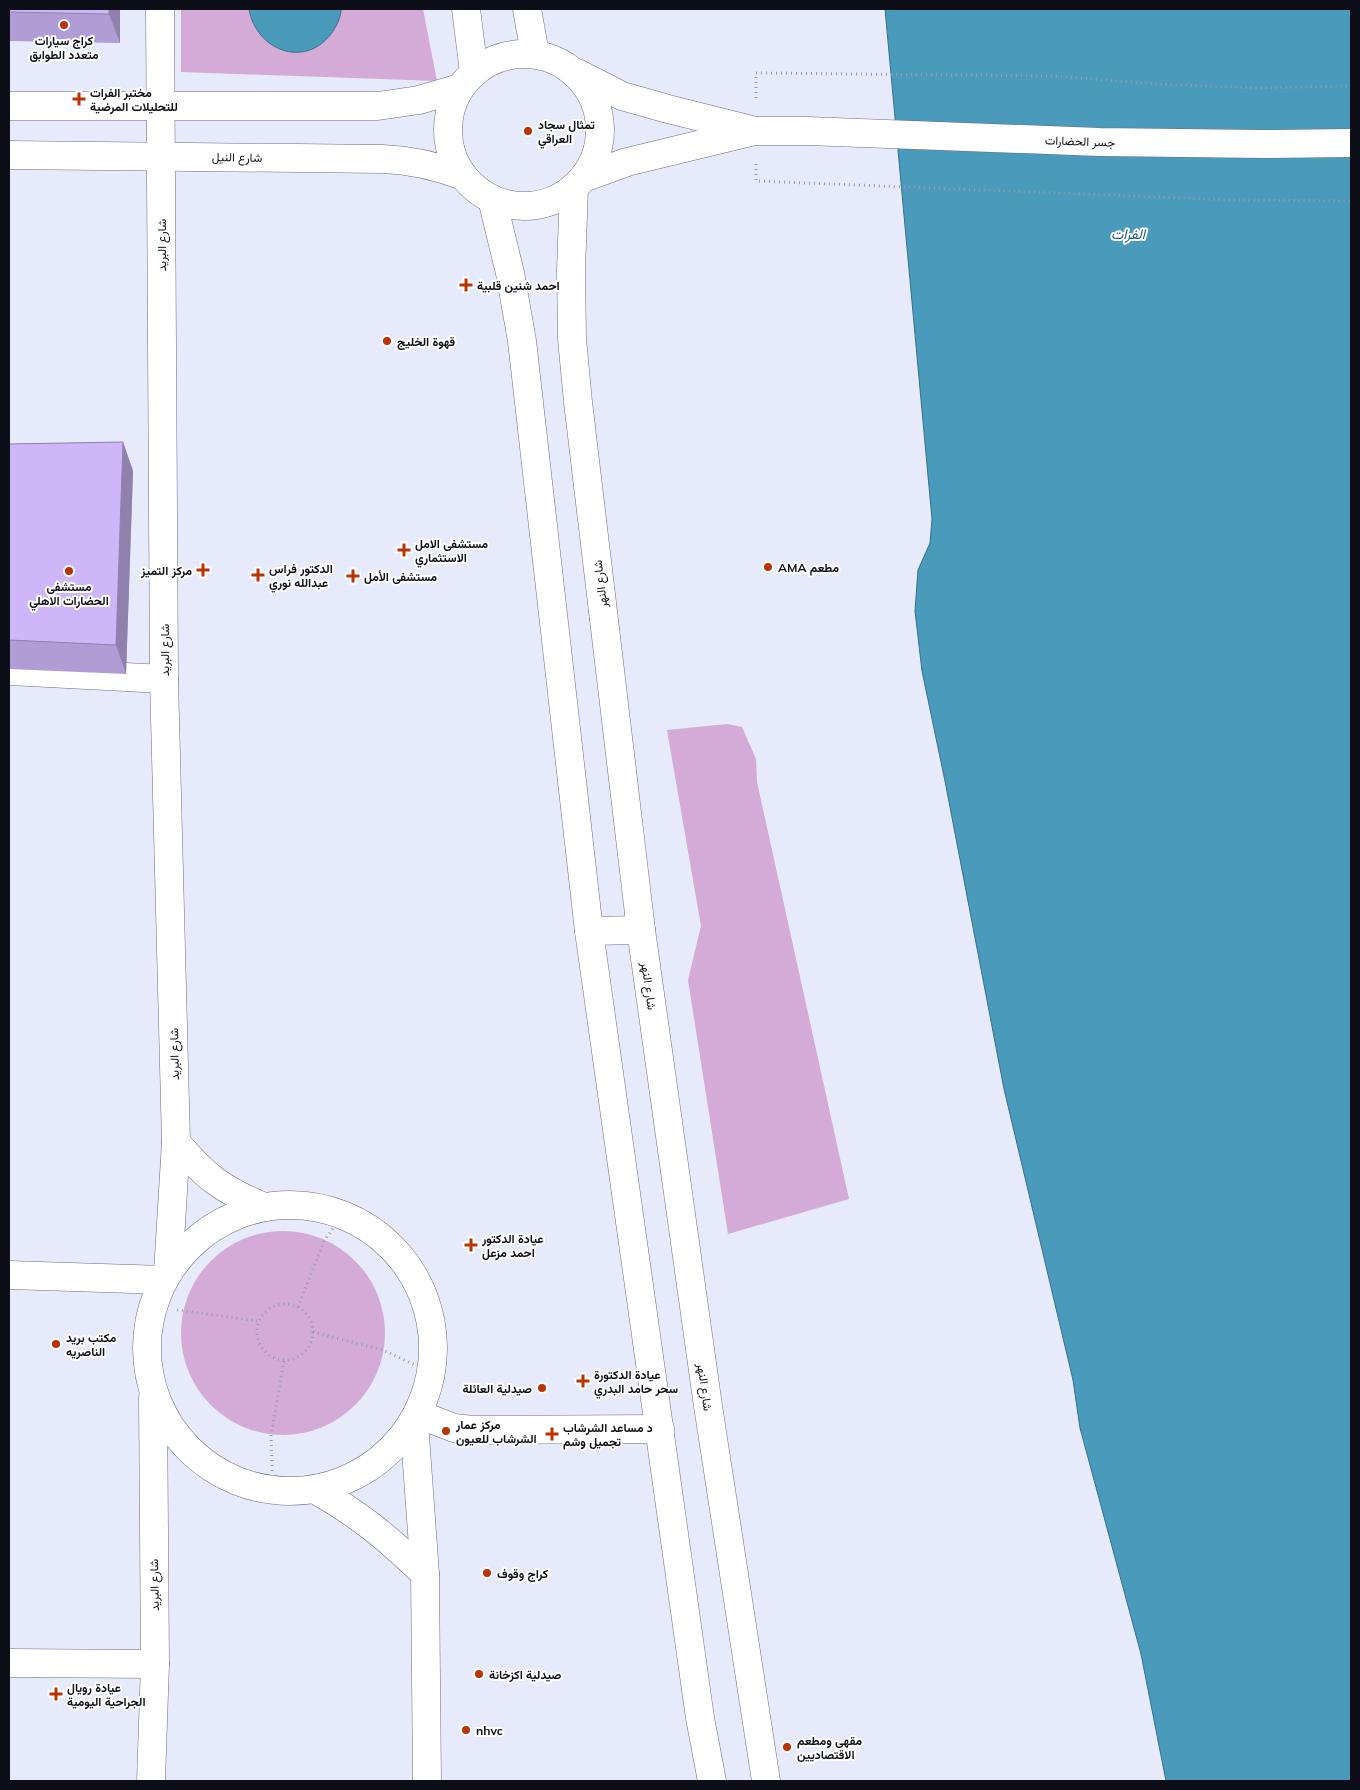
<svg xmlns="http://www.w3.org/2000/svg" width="1360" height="1790" font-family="Mulish,Vazirmatn,sans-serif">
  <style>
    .green { fill: #d3abd6 }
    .water { fill: #499abb; stroke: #37708a }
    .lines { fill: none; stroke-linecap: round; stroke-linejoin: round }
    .street-casing { stroke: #686d85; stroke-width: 29 }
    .secondary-casing { stroke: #686d85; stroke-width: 29 }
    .path { stroke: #989ba9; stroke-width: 3; stroke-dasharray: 1 4; stroke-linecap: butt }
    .street { stroke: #fff; stroke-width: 28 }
    .secondary { stroke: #fff; stroke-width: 28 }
    .wall { fill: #b09dd5 }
    .shaded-wall { fill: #9080ae }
    .building { fill: #cdb7f8; stroke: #9080ae }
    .poi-dot { fill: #bc3303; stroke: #fff; stroke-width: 2 }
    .labels { text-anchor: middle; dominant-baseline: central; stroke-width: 4; stroke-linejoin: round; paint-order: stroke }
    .poi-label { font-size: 12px; font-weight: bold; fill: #0d0e17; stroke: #fff; text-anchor: start }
    .street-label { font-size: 12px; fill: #0d0e17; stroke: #fff }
    .water-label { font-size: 14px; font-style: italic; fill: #1a5971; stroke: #fff }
  </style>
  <rect width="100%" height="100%" fill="#e6eafa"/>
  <g class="green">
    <path d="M181,9H423L437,81L181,72Z"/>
    <path d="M727,724L742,727L756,759L757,782L849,1199L728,1234L688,980L701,926L667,730Z"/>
    <circle cx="283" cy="1333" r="102"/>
  </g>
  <g class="water">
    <path d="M249,9H341C341,18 336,27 331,34C304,69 256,50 249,9Z"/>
    <path d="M885,9H1351V1781H1166L1141,1654L1080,1428L1073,1380L1004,1089L945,781L922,671L915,611L918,570L930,543L932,519Z"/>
  </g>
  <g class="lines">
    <defs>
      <g id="street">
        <path d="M160,9L164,679L176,1142L168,1273"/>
        <path d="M9,671L164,679"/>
        <path d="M176,1142C205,1177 223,1190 264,1207"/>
        <circle cx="290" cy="1348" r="143"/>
        <path d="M9,1275L164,1280"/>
        <path d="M418,1414L454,1428L473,1430L660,1429"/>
        <path d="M414,1422L425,1574L427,1781"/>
        <path d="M316,1490C359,1514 390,1540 425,1574"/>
        <path d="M9,1663L155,1664"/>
        <path d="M151,1781L155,1664L153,1398"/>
      </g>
      <g id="secondary">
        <path d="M466,9L474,72"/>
        <path d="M527,9L535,54"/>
        <circle cx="524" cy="130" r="76"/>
        <path d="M577,73L622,96L668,109L752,130"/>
        <path d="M9,106H378L419,100L460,88"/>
        <path d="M9,155L383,159C411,160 437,166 463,176"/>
        <path d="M583,178L627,162L755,131H808L1099,142L1263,144L1351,143"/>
        <path d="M574,188L571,270L572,339L578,402L641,930L708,1406L766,1781"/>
        <path d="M492,199L510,273L522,341L589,931L700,1718L712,1781"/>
        <path d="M589,931L641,930"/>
      </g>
    </defs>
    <use href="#street" class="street-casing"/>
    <use href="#secondary" class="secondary-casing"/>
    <g class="path">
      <path d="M756,98V73L1055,76L1155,84L1256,88L1351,86"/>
      <path d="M756,164V181L1233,200L1351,201"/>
      <circle cx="285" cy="1332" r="28"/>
      <path d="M298,1307L324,1241L343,1215"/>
      <path d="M177,1310L258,1321"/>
      <path d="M313,1332L383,1350L432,1373"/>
      <path d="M273,1491L271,1435L284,1361"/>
    </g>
    <use href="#street" class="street"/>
    <use href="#secondary" class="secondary"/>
  </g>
  <g class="wall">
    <path d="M9,9H120V43L9,41Z"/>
    <path d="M123,442L133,471L126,674L9,669V444Z"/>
  </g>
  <g class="shaded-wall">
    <path d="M109,9H120V43L109,14Z"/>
    <path d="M123,442L133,471L126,674L116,645Z"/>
  </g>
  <g class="building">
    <path d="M9,9H109V14L9,12Z"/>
    <path d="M123,442L116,645L9,640V444Z"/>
  </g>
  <g class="poi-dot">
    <circle cx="64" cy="25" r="5"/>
    <path d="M76.5 91.5h5v5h5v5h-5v5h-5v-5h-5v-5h5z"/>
    <circle cx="528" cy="131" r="5"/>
    <path d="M463.5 277.5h5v5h5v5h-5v5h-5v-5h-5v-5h5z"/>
    <circle cx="387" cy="341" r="5"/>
    <path d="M401.5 542.5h5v5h5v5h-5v5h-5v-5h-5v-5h5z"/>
    <circle cx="768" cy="567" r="5"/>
    <path d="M200.5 562.5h5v5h5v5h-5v5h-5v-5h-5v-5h5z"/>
    <circle cx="69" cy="571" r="5"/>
    <path d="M255.5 567.5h5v5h5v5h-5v5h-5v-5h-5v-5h5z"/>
    <path d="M350.5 568.5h5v5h5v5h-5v5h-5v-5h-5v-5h5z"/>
    <path d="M468.5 1237.5h5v5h5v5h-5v5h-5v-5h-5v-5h5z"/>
    <circle cx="56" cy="1344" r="5"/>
    <path d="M580.5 1373.5h5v5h5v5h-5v5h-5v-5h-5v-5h5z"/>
    <circle cx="542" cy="1388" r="5"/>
    <circle cx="446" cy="1431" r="5"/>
    <path d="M549.5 1426.5h5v5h5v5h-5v5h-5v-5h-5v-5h5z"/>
    <circle cx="487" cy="1573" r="5"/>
    <circle cx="479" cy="1674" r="5"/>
    <path d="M53.5 1686.5h5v5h5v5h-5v5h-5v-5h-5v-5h5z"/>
    <circle cx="466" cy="1730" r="5"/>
    <circle cx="787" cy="1747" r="5"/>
  </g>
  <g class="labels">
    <g class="poi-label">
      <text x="64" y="40" text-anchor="middle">كراج سيارات<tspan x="64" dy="14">متعدد الطوابق</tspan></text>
      <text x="90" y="92">مختبر الفرات<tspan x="90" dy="14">للتحليلات المرضية</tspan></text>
      <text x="538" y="124">تمثال سجاد<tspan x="538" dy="14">العراقي</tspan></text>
      <text x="477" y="285">احمد شنين قلبية</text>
      <text x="397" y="341">قهوة الخليج</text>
      <text x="415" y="543">مستشفى الامل<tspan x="415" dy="14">الاستثماري</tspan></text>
      <text x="778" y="567">AMA مطعم</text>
      <text x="269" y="568">ﺍﻟﺪﻛﺘﻮﺭ ﻓﺮﺍﺱ<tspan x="269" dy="14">ﻋﺒﺪﺍﻟﻠﻪ ﻧﻮﺭﻱ</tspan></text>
      <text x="192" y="570" text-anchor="end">مركز التميز</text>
      <text x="364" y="576">مستشفى الأمل</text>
      <text x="69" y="586" text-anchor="middle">مستشفى<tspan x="69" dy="14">الحضارات الاهلي</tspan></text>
      <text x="482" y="1238">عيادة الدكتور<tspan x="482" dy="14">احمد مزعل</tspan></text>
      <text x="66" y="1337">مكتب بريد<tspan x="66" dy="14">الناصريه</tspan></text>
      <text x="594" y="1374">عيادة الدكتورة<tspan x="594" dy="14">سحر حامد البدري</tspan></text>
      <text x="532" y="1388" text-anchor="end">صيدلية العائلة</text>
      <text x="456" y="1424">مركز عمار<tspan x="456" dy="14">الشرشاب للعيون</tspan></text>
      <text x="563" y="1427">د مساعد الشرشاب<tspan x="563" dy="14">تجميل وشم</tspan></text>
      <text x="497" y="1573">كراج وقوف</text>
      <text x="489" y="1674">صيدلية اكزخانة</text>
      <text x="67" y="1687">عيادة رويال<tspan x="67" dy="14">الجراحية اليومية</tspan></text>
      <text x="476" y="1730">nhvc</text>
      <text x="797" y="1740">مقهى ومطعم<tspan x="797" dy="14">الاقتصاديين</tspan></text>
    </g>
    <g class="street-label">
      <text transform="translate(1080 141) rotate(2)">جسر الحضارات</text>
      <text transform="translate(237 157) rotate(1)">شارع النيل</text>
      <text transform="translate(161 245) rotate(-90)">شارع البريد</text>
      <text transform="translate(600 584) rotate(-97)">شارع النهر</text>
      <text transform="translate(164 650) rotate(-90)">شارع البريد</text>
      <text transform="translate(649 986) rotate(82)">شارع النهر</text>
      <text transform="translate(174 1054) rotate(-91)">شارع البريد</text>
      <text transform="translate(705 1387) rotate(82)">شارع النهر</text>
      <text transform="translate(154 1585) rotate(-91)">شارع البريد</text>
    </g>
    <g class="water-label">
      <text x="1128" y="234">الفرات</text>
    </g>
  </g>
  <rect width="1360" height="1790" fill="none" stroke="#0d0e17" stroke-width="20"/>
</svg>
